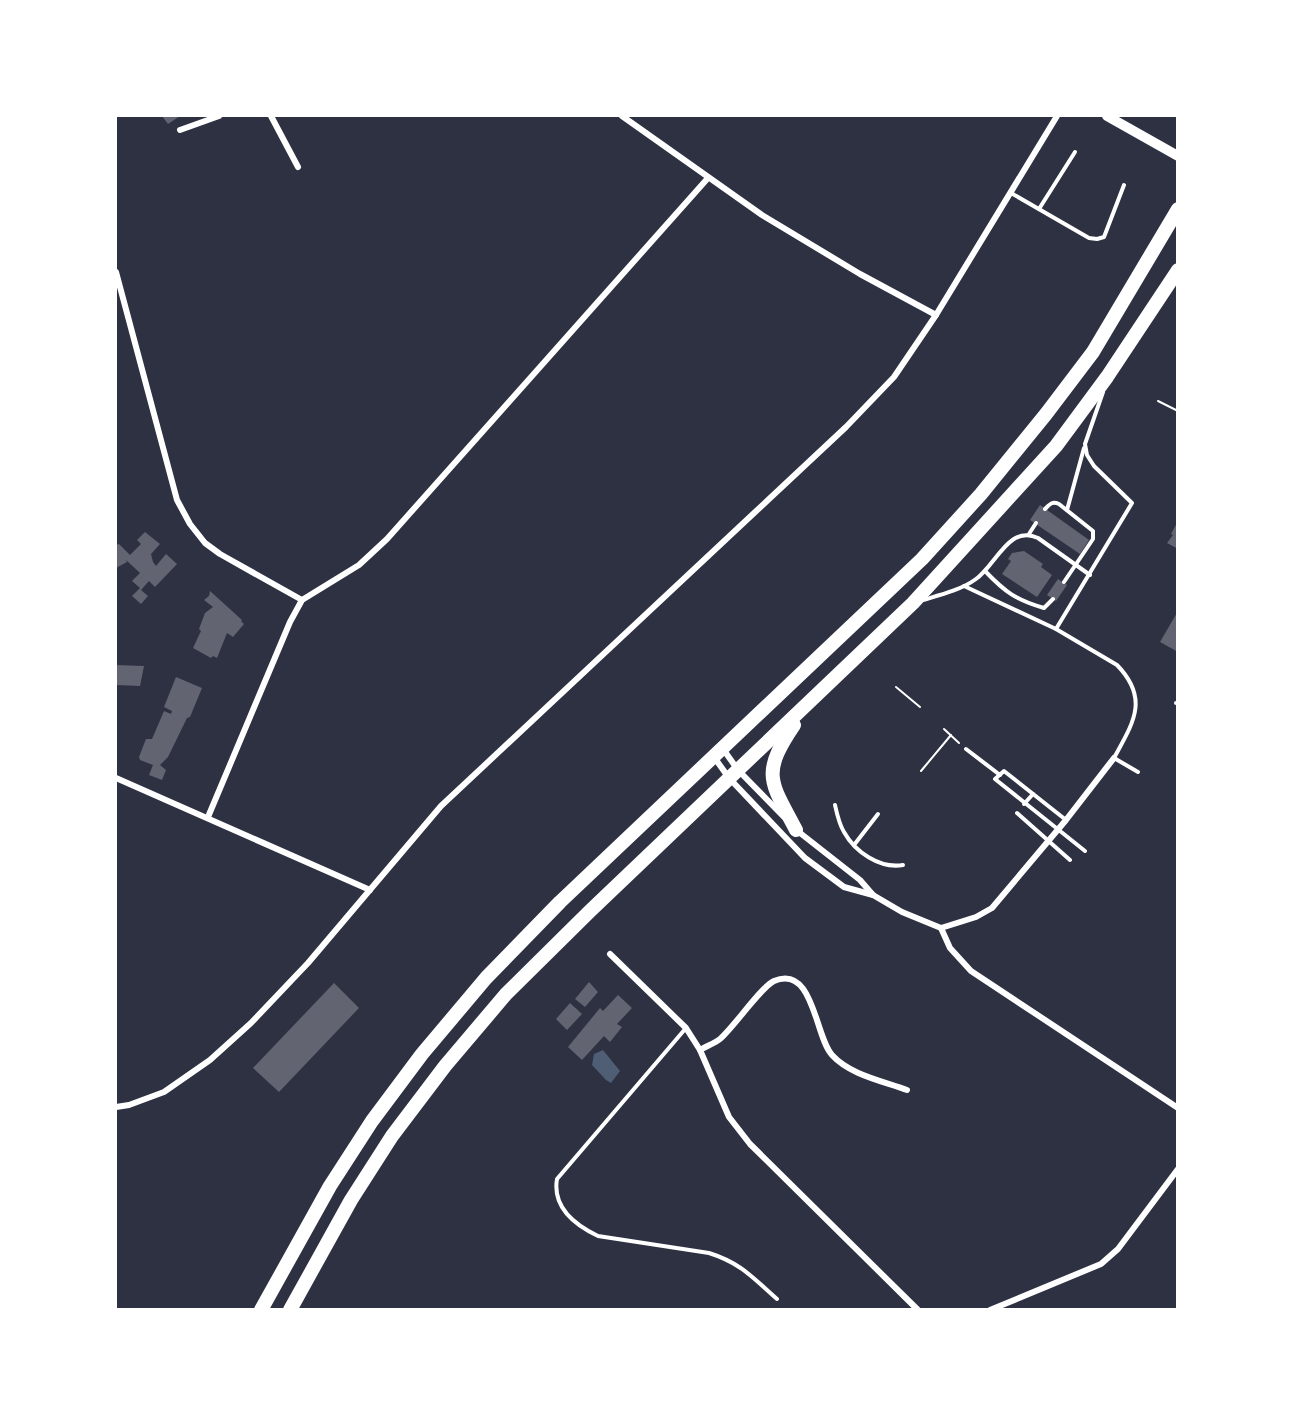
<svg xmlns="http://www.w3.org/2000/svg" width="1293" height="1425" font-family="'Noto Sans',sans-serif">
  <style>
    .water { fill: #4f5d75 }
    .building { fill: #626471 }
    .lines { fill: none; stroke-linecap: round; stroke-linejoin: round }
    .path { stroke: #fff; stroke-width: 2 }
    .service { stroke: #fff; stroke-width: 4 }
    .minor { stroke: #fff; stroke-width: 6 }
    .tertiary { stroke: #fff; stroke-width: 10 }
    .primary { stroke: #fff; stroke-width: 14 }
  </style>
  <rect width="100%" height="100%" fill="#2d3142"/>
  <path class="water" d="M603,1050L620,1071L611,1083L606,1080L592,1065L594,1054Z"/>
  <g class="building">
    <path d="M162,116H180L168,124Z"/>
    <path d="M1040,505L1089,540L1080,554L1030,520Z"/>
    <path d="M1178,521V549L1167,543L1173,535L1171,534Z"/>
    <path d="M145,532L160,544L151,554L153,562L156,566L166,554L177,564L155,587L149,581L141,590L148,596L141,604L132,596L140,588L132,581L140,573L126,560L127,562L116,568V545L119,544L130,555L141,544L137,540Z"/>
    <path d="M1024,551L1043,564L1041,567L1052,575L1037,597L1002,574L1011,561L1008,559L1012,553Z"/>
    <path d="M1058,579L1067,585L1056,601L1047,595Z"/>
    <path d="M210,591L242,620L241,621L244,624L233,637L227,633L217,658L213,656L211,658L193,648L201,631L199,629L205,613L213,607L204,600L209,596Z"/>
    <path d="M1178,611V652L1160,642Z"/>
    <path d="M116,665L144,666L140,686L116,685Z"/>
    <path d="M176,677L202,688L190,717L187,718L168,757L160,765L166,770L162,780L149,775L153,765L140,760L139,757L146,739H152L164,711L171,714L172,711L164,707Z"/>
    <path d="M589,982L598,992L585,1007L575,999Z"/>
    <path d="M334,983L359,1008L279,1092L253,1068Z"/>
    <path d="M618,995L632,1008L617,1024L622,1027L610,1042L604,1036L582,1060L568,1047L600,1008L603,1011Z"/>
    <path d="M570,1003L582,1014L567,1030L556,1019Z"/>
  </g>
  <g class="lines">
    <g class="path">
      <path d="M1158,401L1178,411"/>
      <path d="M896,687L920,707"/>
      <path d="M944,729L959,743"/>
      <path d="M921,771L951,735"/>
    </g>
    <g class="service">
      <path d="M1011,193L1089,238L1097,239L1104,237L1124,185"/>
      <path d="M1039,209L1075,152"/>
      <path d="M1045,509C1050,504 1052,501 1059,504L1093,531V539L1064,582"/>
      <path d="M1067,510L1084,448"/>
      <path d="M1029,534L1036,523"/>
      <path d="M985,571C1005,592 1016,600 1044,608L1053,599"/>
      <path d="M964,586L1056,629L1117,665C1150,699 1133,723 1114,758L1138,772"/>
      <path d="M923,600C940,595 961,590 976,579C996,565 1009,524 1038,538L1090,575"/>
      <path d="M1056,629L1132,503L1094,466L1087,455L1085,444L1103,392"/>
      <path d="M1176,703H1178"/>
      <path d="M966,749L1000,775"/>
      <path d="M1024,804L1033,794"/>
      <path d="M835,805C837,814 839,824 844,832C855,852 880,869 903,865"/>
      <path d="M1017,813L1070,860"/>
      <path d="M1066,820L1004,771L995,779L1085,851"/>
      <path d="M854,845L878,814"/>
      <path d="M686,1028L557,1179C552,1208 575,1225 598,1236L709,1253C741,1263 753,1278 777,1299"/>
    </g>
    <g class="minor">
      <path d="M271,116L298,167"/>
      <path d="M622,116L762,215L860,274L936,315"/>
      <path d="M180,130L219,116"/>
      <path d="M116,272L177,500L190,524L205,543L220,554L302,600"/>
      <path d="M723,749L738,770L784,817"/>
      <path d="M714,757L729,778L805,858L844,887L873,895"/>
      <path d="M116,778L370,890"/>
      <path d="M208,817L290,622L302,600L359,565L387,539L708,178"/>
      <path d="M795,829L860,880L873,895L902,912L941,928L950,948L971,971L1178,1108"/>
      <path d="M941,928L976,917L992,908L1066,820L1114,758"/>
      <path d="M610,954L686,1028L700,1050L729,1117L750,1144L918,1310"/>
      <path d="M700,1050C707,1046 715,1043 720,1039C734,1027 761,987 774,981C814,964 815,1037 832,1055C850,1075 883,1081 907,1090"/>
      <path d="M116,1107L129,1105L164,1092L210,1060L251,1023L308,963L441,806L846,427L894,377L936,315L1057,116"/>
      <path d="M990,1310L1101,1264L1118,1249L1178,1169"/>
    </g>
    <path class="tertiary" d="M1107,116L1178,156"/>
    <g class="primary">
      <path d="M794,725C760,775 771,782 796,830"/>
      <path d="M261,1310L330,1186L372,1121L422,1054L486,978L560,902L922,559L981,494L1046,414L1093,352L1178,209"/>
      <path d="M290,1310L351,1200L392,1136L445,1066L506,994L590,911L913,603L1056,446L1107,377L1178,270"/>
    </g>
  </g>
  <rect width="1293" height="1425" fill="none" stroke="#ffffff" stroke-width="234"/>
</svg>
